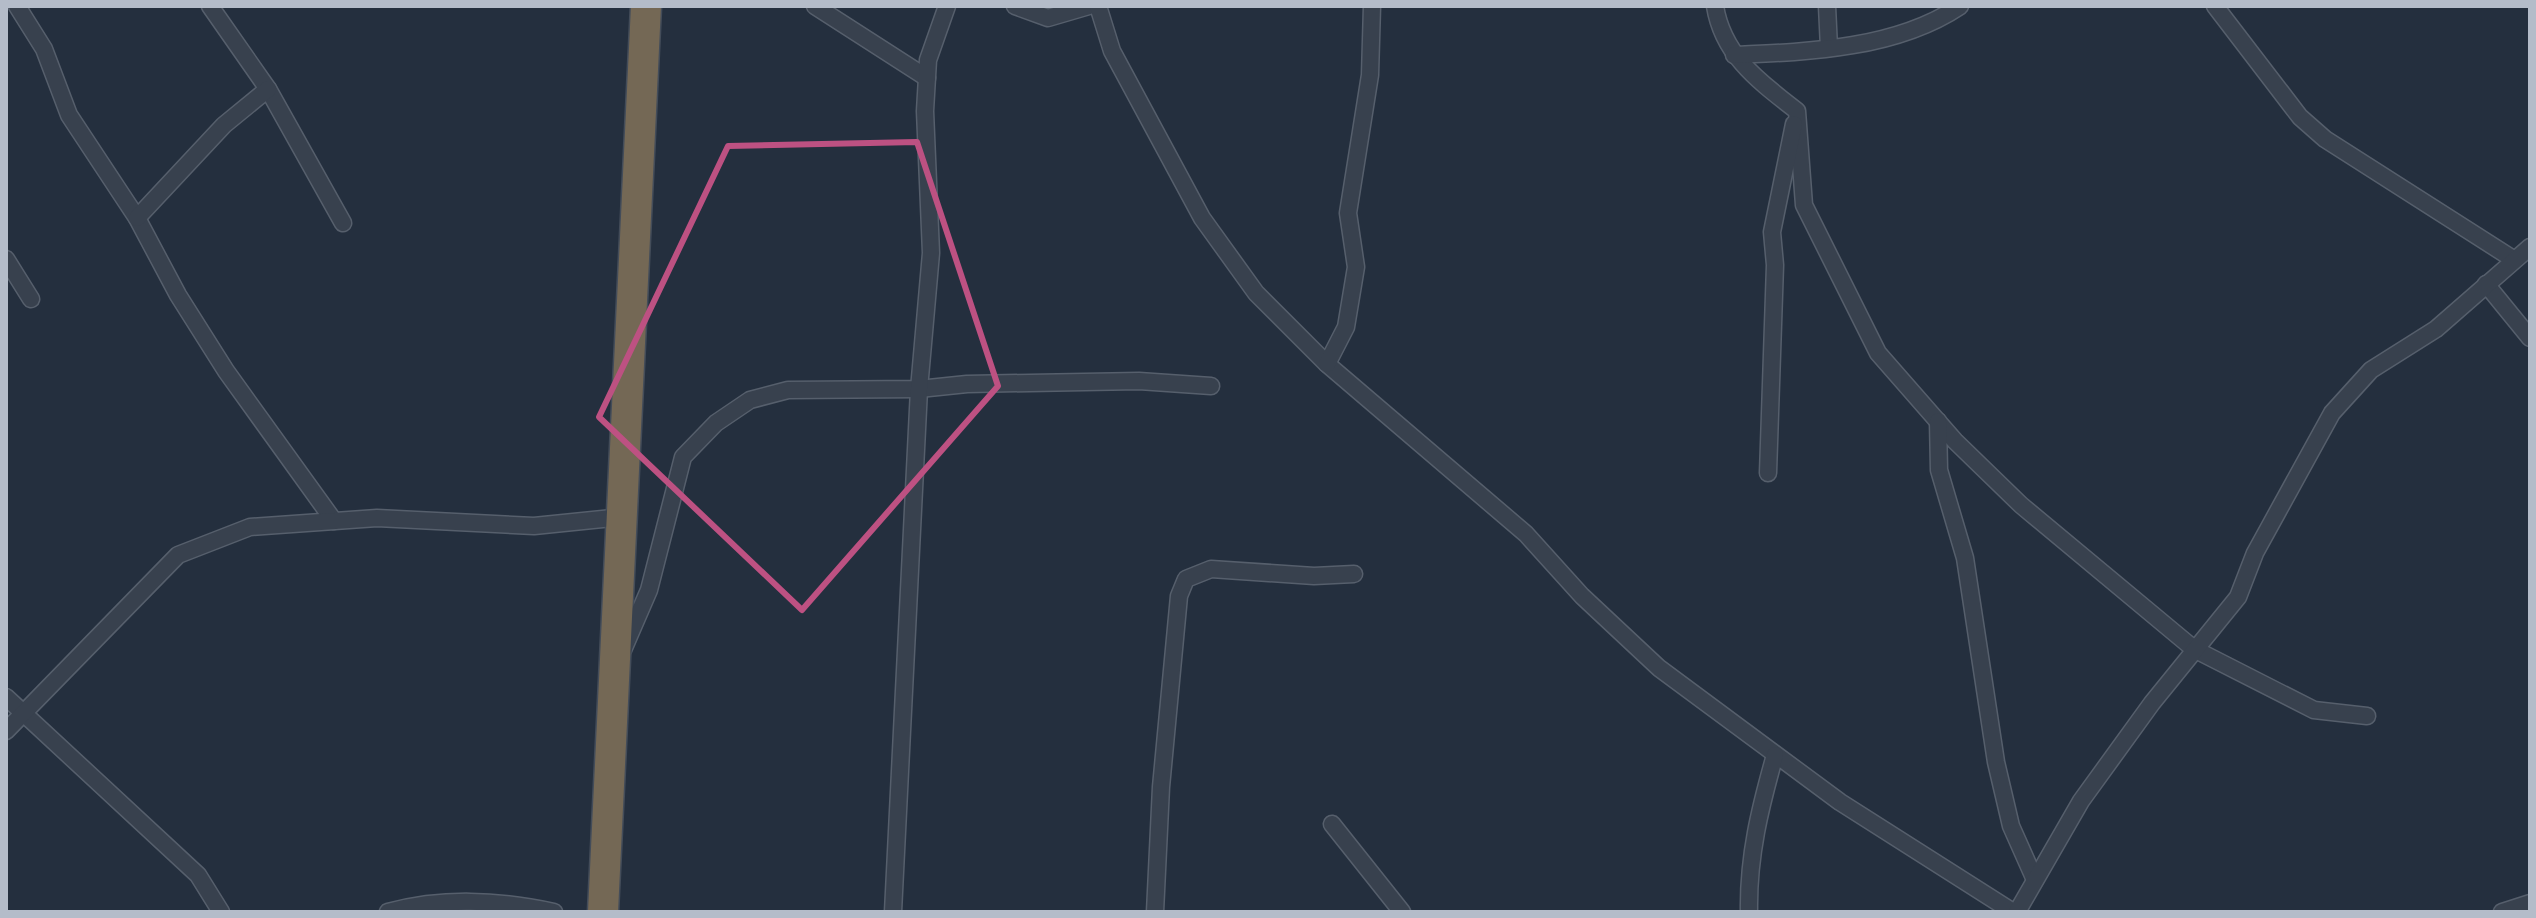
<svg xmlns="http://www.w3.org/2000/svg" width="2536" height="918" font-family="Ubuntu,sans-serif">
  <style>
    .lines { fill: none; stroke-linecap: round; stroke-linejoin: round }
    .street-casing { stroke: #565f6c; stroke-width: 19 }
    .highway-casing { stroke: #434c59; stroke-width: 33 }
    .street { stroke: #38414e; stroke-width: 16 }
    .highway { stroke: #746855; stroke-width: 30 }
    .marked { fill: none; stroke: #bd5182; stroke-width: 6; stroke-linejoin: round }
  </style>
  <rect width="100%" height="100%" fill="#242f3e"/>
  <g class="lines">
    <defs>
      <g id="street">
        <path d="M17,6L44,49L69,115L137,218L178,295L226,371L334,521"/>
        <path d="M210,6L268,89L343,223"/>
        <path d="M815,6L927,78"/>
        <path d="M1015,6L1048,18L1089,6"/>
        <path d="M1098,6L1112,51L1202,218L1256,293L1327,364L1526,534L1582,596L1659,668L1840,802L2013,912"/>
        <path d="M1715,6C1723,56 1760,82 1797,111L1804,205L1878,353L1955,441L2021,505L2194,649L2314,710L2367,716"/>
        <path d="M1827,6L1829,48"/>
        <path d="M2215,6L2300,117L2325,139L2513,259"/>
        <path d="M1734,55C1808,52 1896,49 1960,6"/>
        <path d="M137,218L224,125L268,89"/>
        <path d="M6,259L31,299"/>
        <path d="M2486,284L2530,338"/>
        <path d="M1327,364L1346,327L1356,267L1348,213L1370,75L1372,6"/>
        <path d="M1938,421L1939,470L1965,558L1996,762L2011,826L2035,880"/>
        <path d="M1768,473L1775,265L1772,232L1794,124"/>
        <path d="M623,650L649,590L683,457L716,423L750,400L788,390L919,389L967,384L1139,381L1211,386"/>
        <path d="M6,697L198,875L221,912"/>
        <path d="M6,731L178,555L250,527L377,518L534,526L622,517"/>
        <path d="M1332,824L1402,912"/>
        <path d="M388,912C444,897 497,900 554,912"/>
        <path d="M893,912L919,389L931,253L925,111L928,60L947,6"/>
        <path d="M1155,912L1161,787L1179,596L1186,579L1211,569L1314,576L1354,574"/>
        <path d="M1749,912C1748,856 1760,808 1775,755"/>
        <path d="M2017,912L2081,801L2152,703L2238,597L2255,553L2332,413L2371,370L2436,329L2530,247"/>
        <path d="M2502,912L2530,903"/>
      </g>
      <path id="highway" d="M603,912L646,6"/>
    </defs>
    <use href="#street" class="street-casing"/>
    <use href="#highway" class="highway-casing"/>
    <use href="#street" class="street"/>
    <use href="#highway" class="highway"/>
  </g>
  <path class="marked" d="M917,142L998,386L802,610L599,417L728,146Z"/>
  <rect width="2536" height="918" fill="none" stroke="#b4bcc9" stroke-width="16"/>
</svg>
